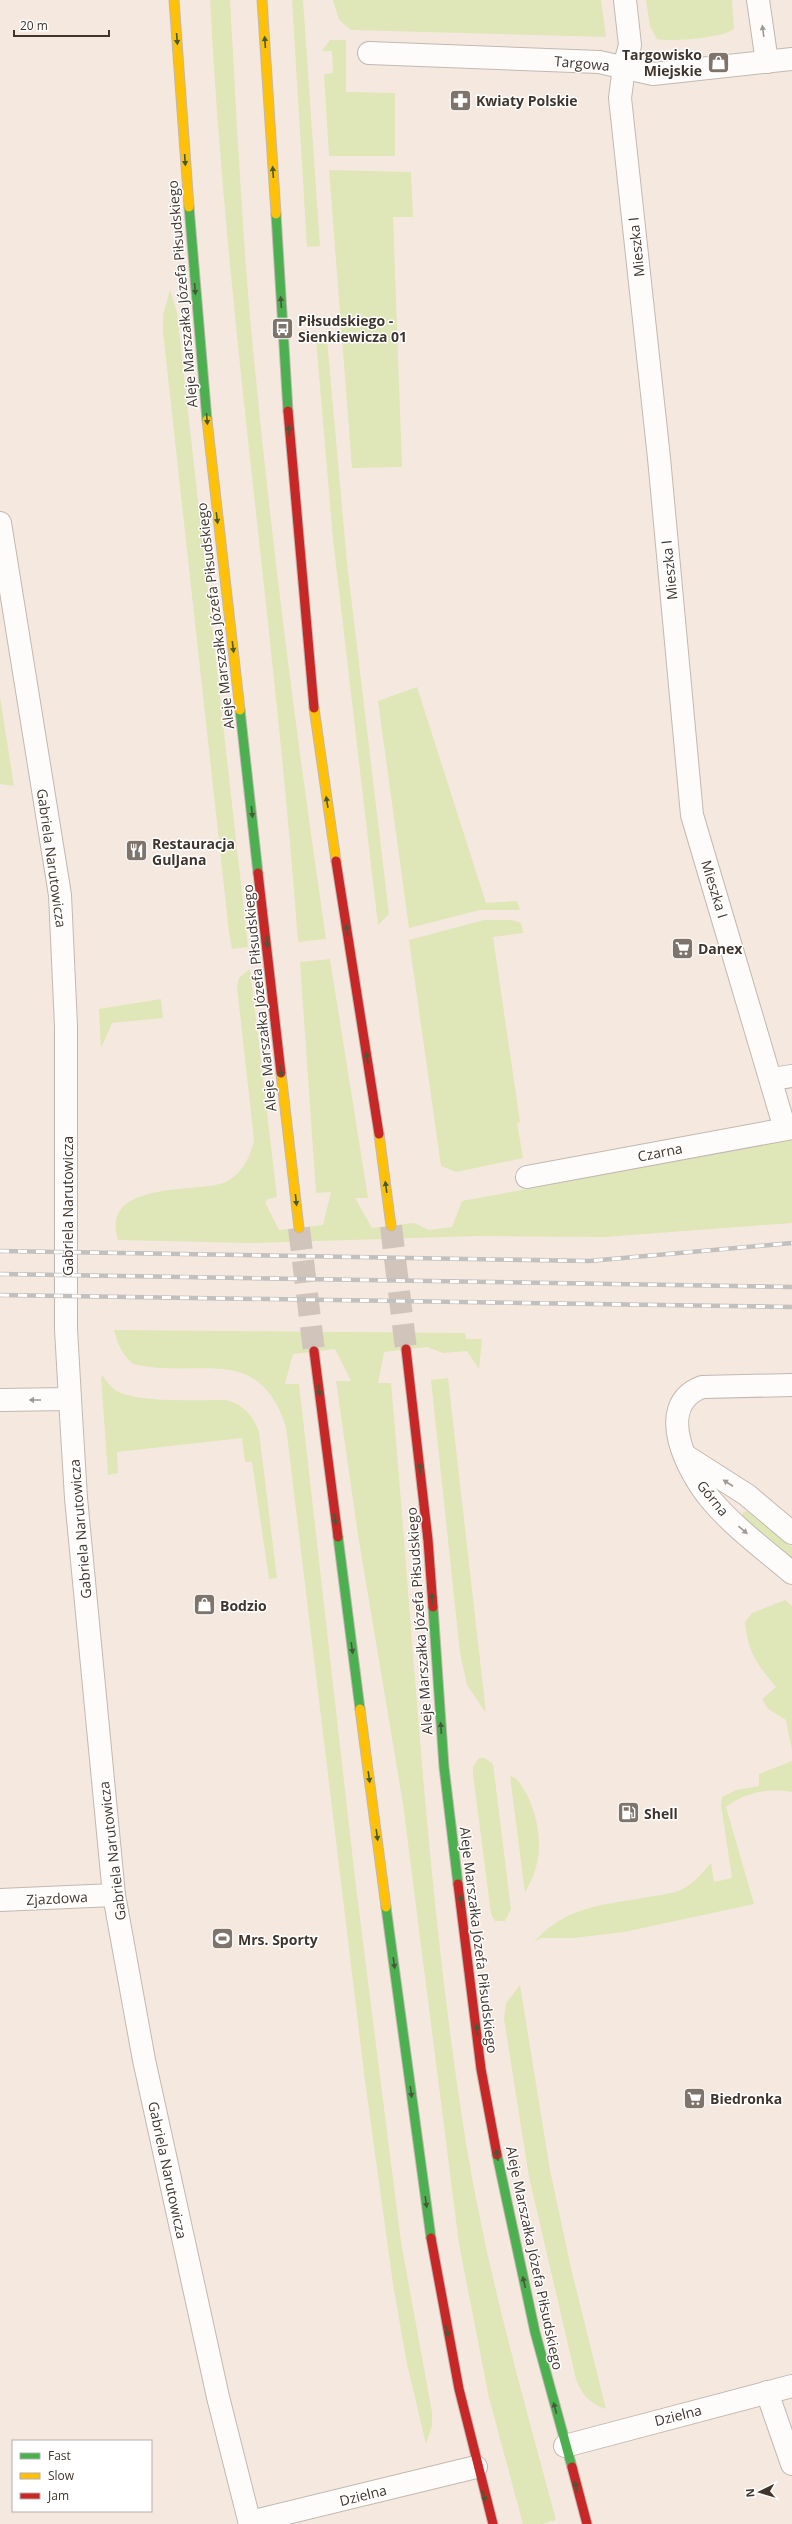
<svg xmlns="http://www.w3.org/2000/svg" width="792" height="2524" font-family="'Open Sans',sans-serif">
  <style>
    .green { fill: #dfe6b7 }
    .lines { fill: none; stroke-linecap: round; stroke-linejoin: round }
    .secondary-tunnel { stroke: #d1c5bb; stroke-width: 22; stroke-dasharray: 22 11; stroke-linecap: butt }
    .street-casing { stroke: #c2b8b0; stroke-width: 24 }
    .fast-casing { stroke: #c2b8b0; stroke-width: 11 }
    .slow-casing { stroke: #c2b8b0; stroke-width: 11 }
    .jam-casing { stroke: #c2b8b0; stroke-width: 11 }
    .street { stroke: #fefcfa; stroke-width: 22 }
    .fast { stroke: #4caf50; stroke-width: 9 }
    .slow { stroke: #ffc107; stroke-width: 9 }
    .jam { stroke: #c62828; stroke-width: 9 }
    .rail-casing { stroke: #c2bfbd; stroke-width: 4.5 }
    .rail { stroke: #fff; stroke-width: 3; stroke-dasharray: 9; stroke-linecap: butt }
    .oneway { fill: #9f9894 }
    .oneway2 { fill: #445a38 }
    .labels { text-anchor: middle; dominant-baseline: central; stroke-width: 3; stroke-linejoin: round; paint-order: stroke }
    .poi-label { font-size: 14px; font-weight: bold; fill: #40352d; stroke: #fff; text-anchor: start }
    .street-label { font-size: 14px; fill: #40352d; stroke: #fff }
  </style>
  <rect width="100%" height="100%" fill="#f5e9df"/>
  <g class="green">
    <path d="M210,0H230C236,106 241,212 250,317C269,525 296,733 326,939L298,942C275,627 226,315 210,0Z"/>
    <path d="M292,0H303L320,246L307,247Z"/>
    <path d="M333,0H601L606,37L351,30L339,20Z"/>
    <path d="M646,0H732L734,28C728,38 669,42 657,39L650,26Z"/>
    <path d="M330,40H346V92L395,93V156H329L324,74L333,73L332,51H322Z"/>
    <path d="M329,170L411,172L413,217H393L402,467L352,468Z"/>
    <path d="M170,290L177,313L248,947L232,949L229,932L163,332V315Z"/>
    <path d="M327,339L347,563L389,914L378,925L333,539L316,340Z"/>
    <path d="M417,687L486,903L517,901L520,910H480L409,928L378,701Z"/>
    <path d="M0,697L14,786L0,784Z"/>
    <path d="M484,920H512L521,923L523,933L493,937L520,1122L517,1123L523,1158L456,1172L441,1166L409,940Z"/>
    <path d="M330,959L368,1198H355L372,1228L414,1223L429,1230L452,1227L462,1201L792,1140V1223L605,1237L477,1236L250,1243L118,1240C100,1181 192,1193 223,1183C241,1176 250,1158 254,1140L237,987L239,978L250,969L277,1197L268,1199L265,1202L279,1230L323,1225L331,1192L316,1193L300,962Z"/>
    <path d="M161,999L163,1018L112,1023L101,1048L99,1009Z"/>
    <path d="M114,1330L465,1333L466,1339H482L479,1369L467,1351L443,1353L427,1347L384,1352L378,1383H391C414,1639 426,1896 467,2149C488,2275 523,2397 556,2520L542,2524H523L489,2398L459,2244L403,1804L358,1535L336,1381H351L335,1349L293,1354L285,1384H299L356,1887L401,2242L432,2412V2426L426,2444L407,2364L393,2284L365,2081L286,1427C258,1341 199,1380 133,1364C122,1355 117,1343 114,1330Z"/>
    <path d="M103,1376C106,1381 110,1386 115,1390C134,1403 200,1400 225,1400C242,1403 253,1415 259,1432L277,1578L269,1579L252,1462H245L242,1438L117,1452L118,1473L108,1475L101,1377Z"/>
    <path d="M448,1378L486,1713L467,1685L460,1653L431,1380Z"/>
    <path d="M747,1511L792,1547V1561L742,1518L743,1512Z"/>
    <path d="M785,1600L792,1606V1751L786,1720L768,1709L762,1699L776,1687C757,1664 748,1653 745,1622L752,1613Z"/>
    <path d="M479,1758H485L493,1764L511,1909L505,1921H495L491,1914L473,1774V1767Z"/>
    <path d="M792,1761V1792C769,1788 745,1792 726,1807L754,1904L624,1932L573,1938H541L534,1942C565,1906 604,1905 648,1897C658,1895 669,1894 678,1891C692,1886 702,1873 711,1863L714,1882L732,1878L721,1805L722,1797L736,1790L759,1786V1774Z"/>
    <path d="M510,1776C518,1778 521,1785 525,1791C537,1812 543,1844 536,1867C534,1876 529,1884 525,1893Z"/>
    <path d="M520,1985L550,2170L571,2268L606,2409C590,2404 581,2394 576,2379L529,2177L504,2019L506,2003Z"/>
  </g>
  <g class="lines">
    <g class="secondary-tunnel">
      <path d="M391,1226L406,1349"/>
      <path d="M299,1228L314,1351"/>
    </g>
    <defs>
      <g id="street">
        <path d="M625,0L630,45L624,67L620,98L659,458L692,815L785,1129"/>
        <path d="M758,0L767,62"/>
        <path d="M369,53L599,62L653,74L792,59"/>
        <path d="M0,523L60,895L66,1026V1329L70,1399L76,1498L114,1895L144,2060L218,2397L250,2524"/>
        <path d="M772,1079L792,1076"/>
        <path d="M527,1177L792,1128"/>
        <path d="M792,1385L702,1387C652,1406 689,1474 712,1501C735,1528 765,1550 792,1573"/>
        <path d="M0,1400L70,1399"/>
        <path d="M686,1456L747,1495L792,1533"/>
        <path d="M0,1900L114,1895"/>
        <path d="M767,2392L792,2464"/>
        <path d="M565,2446L792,2386"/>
        <path d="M250,2522L476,2467"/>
      </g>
      <g id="fast">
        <path d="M189,207L207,420"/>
        <path d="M276,214L288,411"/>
        <path d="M240,710L258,873"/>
        <path d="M338,1537L360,1709"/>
        <path d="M433,1607L444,1767L458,1884"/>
        <path d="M386,1907L431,2238"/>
        <path d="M497,2155L535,2332L572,2467"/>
      </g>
      <g id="slow">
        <path d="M174,0L189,207"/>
        <path d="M262,0L276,214"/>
        <path d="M207,420L240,710"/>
        <path d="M314,708L336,861"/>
        <path d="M281,1073L299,1228"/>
        <path d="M379,1134L391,1226"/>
        <path d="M360,1709L386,1907"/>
      </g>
      <g id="jam">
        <path d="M288,411L314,708"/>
        <path d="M336,861L379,1134"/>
        <path d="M258,873L281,1073"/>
        <path d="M406,1349L428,1540L433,1607"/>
        <path d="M314,1351L338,1537"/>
        <path d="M458,1884L481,2069L497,2155"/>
        <path d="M431,2238L459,2389L493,2524"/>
        <path d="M572,2467L587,2524"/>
      </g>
    </defs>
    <use href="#street" class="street-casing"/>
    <use href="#fast" class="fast-casing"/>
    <use href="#slow" class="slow-casing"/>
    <use href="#jam" class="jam-casing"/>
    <use href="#street" class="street"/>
    <use href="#fast" class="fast"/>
    <use href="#slow" class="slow"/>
    <use href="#jam" class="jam"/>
    <defs>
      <g id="rail">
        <path d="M0,1251L589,1261L792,1243"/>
        <path d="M0,1274L792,1287"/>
        <path d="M0,1295L792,1307"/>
      </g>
    </defs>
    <use href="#rail" class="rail-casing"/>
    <use href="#rail" class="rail"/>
  </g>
  <defs><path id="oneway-solid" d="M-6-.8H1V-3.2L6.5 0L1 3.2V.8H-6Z"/></defs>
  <g class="oneway">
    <use href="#oneway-solid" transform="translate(763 31) rotate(-98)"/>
    <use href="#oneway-solid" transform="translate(35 1400) rotate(180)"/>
    <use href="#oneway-solid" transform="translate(728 1483) rotate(-147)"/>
    <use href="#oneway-solid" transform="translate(743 1530) rotate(41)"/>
  </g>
  <g class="oneway2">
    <use href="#oneway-solid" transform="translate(177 39) rotate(86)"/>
    <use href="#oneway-solid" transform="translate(265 42) rotate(-94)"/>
    <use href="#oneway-solid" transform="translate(185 160) rotate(86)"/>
    <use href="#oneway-solid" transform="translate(273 172) rotate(-94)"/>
    <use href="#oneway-solid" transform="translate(195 289) rotate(85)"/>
    <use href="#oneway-solid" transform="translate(281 302) rotate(-94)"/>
    <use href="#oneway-solid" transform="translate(207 419) rotate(85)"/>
    <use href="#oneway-solid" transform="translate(289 431) rotate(-94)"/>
    <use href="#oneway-solid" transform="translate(217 518) rotate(83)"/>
    <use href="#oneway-solid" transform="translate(233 647) rotate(83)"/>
    <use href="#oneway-solid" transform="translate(327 802) rotate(-99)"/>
    <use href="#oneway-solid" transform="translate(252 812) rotate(84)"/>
    <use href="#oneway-solid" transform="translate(347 930) rotate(-99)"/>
    <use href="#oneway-solid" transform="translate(267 942) rotate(84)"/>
    <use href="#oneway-solid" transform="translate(367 1058) rotate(-99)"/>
    <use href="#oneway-solid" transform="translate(281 1071) rotate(84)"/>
    <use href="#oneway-solid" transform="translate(386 1187) rotate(-98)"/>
    <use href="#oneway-solid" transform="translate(296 1200) rotate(84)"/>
    <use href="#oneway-solid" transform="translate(319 1390) rotate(83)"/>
    <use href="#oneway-solid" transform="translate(420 1469) rotate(-97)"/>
    <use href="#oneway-solid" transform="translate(335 1519) rotate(83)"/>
    <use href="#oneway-solid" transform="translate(432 1599) rotate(-94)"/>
    <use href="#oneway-solid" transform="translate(352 1648) rotate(82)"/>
    <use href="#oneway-solid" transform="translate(441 1728) rotate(-94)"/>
    <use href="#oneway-solid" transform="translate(369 1777) rotate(82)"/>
    <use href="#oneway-solid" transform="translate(377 1835) rotate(82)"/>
    <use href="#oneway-solid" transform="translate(461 1901) rotate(-97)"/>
    <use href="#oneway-solid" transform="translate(394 1963) rotate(82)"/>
    <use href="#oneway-solid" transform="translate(477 2030) rotate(-97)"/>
    <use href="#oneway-solid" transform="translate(411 2092) rotate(82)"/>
    <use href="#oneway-solid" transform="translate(497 2155) rotate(-101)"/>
    <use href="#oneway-solid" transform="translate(426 2202) rotate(82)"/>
    <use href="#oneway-solid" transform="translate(524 2282) rotate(-103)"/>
    <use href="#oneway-solid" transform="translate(447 2331) rotate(79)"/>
    <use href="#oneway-solid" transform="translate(555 2408) rotate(-105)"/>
    <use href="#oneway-solid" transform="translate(576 2487) rotate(-106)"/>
    <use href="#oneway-solid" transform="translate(484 2496) rotate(74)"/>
  </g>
  <defs>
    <symbol id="shop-square" viewBox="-11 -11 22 22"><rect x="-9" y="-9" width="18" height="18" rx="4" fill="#7f746b" stroke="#fff"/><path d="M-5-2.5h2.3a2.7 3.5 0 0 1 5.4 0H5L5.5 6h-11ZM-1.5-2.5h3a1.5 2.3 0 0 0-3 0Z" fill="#fff"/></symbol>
    <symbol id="pharmacy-square" viewBox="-11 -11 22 22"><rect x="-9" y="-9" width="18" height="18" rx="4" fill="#7f746b" stroke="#fff"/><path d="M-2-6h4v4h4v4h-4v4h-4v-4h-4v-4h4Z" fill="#fff"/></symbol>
    <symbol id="bus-square" viewBox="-11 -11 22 22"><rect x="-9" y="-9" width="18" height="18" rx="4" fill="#7f746b" stroke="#fff"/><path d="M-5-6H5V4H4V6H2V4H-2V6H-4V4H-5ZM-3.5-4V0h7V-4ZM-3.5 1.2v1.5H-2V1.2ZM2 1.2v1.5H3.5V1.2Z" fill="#fff"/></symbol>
    <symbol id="restaurant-square" viewBox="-11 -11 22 22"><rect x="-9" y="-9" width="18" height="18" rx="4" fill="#7f746b" stroke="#fff"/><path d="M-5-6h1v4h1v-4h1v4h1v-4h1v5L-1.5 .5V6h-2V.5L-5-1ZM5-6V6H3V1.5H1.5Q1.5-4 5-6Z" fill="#fff"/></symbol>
    <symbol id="supermarket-square" viewBox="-11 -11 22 22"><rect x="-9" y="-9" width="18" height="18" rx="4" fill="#7f746b" stroke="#fff"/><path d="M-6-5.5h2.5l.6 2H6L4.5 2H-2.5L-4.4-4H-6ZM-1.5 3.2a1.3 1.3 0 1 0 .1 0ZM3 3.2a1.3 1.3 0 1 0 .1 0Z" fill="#fff"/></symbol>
    <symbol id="fuel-square" viewBox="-11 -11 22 22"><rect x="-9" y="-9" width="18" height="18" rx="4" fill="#7f746b" stroke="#fff"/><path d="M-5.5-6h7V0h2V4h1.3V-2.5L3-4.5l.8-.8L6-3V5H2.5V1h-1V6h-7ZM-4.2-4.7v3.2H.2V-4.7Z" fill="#fff"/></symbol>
    <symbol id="stadium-square" viewBox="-11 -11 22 22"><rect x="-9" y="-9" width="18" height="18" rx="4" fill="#7f746b" stroke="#fff"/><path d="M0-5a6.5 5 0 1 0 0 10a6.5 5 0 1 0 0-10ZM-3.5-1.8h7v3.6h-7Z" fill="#fff"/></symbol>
  </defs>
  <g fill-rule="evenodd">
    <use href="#shop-square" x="706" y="50" width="25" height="25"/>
    <use href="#pharmacy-square" x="448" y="88" width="25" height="25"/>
    <use href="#bus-square" x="270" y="316" width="25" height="25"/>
    <use href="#restaurant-square" x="124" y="838" width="25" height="25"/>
    <use href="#supermarket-square" x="670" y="936" width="25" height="25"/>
    <use href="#shop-square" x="192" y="1592" width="25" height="25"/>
    <use href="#fuel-square" x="616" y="1800" width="25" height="25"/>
    <use href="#stadium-square" x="210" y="1926" width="25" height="25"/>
    <use href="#supermarket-square" x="682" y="2086" width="25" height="25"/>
  </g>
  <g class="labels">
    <g class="poi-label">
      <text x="702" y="54" text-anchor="end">Targowisko<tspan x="702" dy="16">Miejskie</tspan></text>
      <text x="476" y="100">Kwiaty Polskie</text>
      <text x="298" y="320">Piłsudskiego -<tspan x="298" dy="16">Sienkiewicza 01</tspan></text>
      <text x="152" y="843">Restauracja<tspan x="152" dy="16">GulJana</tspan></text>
      <text x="698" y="948">Danex</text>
      <text x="220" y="1605">Bodzio</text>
      <text x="644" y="1813">Shell</text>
      <text x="238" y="1939">Mrs. Sporty</text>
      <text x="710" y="2098">Biedronka</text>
    </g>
    <g class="street-label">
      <text transform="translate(582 63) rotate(5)">Targowa</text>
      <text transform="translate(636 247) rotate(-96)">Mieszka I</text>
      <text transform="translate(182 294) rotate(-95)">Aleje Marszałka Józefa Piłsudskiego</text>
      <text transform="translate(669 570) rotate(-96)">Mieszka I</text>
      <text transform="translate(215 616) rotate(-97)">Aleje Marszałka Józefa Piłsudskiego</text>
      <text transform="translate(52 858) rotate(82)">Gabriela Narutowicza</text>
      <text transform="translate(715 889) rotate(73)">Mieszka I</text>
      <text transform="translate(259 998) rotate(-96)">Aleje Marszałka Józefa Piłsudskiego</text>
      <text transform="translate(660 1152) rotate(-11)">Czarna</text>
      <text transform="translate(67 1206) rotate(-90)">Gabriela Narutowicza</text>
      <text transform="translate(713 1498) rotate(51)">Górna</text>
      <text transform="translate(80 1529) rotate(-95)">Gabriela Narutowicza</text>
      <text transform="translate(419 1621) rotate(-94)">Aleje Marszałka Józefa Piłsudskiego</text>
      <text transform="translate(112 1851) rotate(-97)">Gabriela Narutowicza</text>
      <text transform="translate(57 1898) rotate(-3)">Zjazdowa</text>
      <text transform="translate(479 1940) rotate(83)">Aleje Marszałka Józefa Piłsudskiego</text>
      <text transform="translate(168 2170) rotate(78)">Gabriela Narutowicza</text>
      <text transform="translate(535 2258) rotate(78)">Aleje Marszałka Józefa Piłsudskiego</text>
      <text transform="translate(678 2415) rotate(-14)">Dzielna</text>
      <text transform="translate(363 2495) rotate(-14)">Dzielna</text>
    </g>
  </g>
  <rect x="12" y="2440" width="140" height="72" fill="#ffffff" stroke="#b3aeab"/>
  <rect x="20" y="2453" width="20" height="6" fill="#4caf50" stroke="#b3aeab"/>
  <text x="48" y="2460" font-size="12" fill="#40352d">Fast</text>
  <rect x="20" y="2473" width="20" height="6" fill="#ffc107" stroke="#b3aeab"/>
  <text x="48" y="2480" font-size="12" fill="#40352d">Slow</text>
  <rect x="20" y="2493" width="20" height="6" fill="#c62828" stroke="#b3aeab"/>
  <text x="48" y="2500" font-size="12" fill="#40352d">Jam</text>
  <g transform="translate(760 2492) rotate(265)" stroke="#ffffff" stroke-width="3" paint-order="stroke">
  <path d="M0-3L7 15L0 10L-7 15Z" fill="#40352d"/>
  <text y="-6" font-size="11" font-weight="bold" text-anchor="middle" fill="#40352d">N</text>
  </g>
  <path d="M14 30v6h95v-6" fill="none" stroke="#40352d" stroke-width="2"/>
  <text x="20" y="30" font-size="12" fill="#40352d" stroke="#ffffff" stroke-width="3" paint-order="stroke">20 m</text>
</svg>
